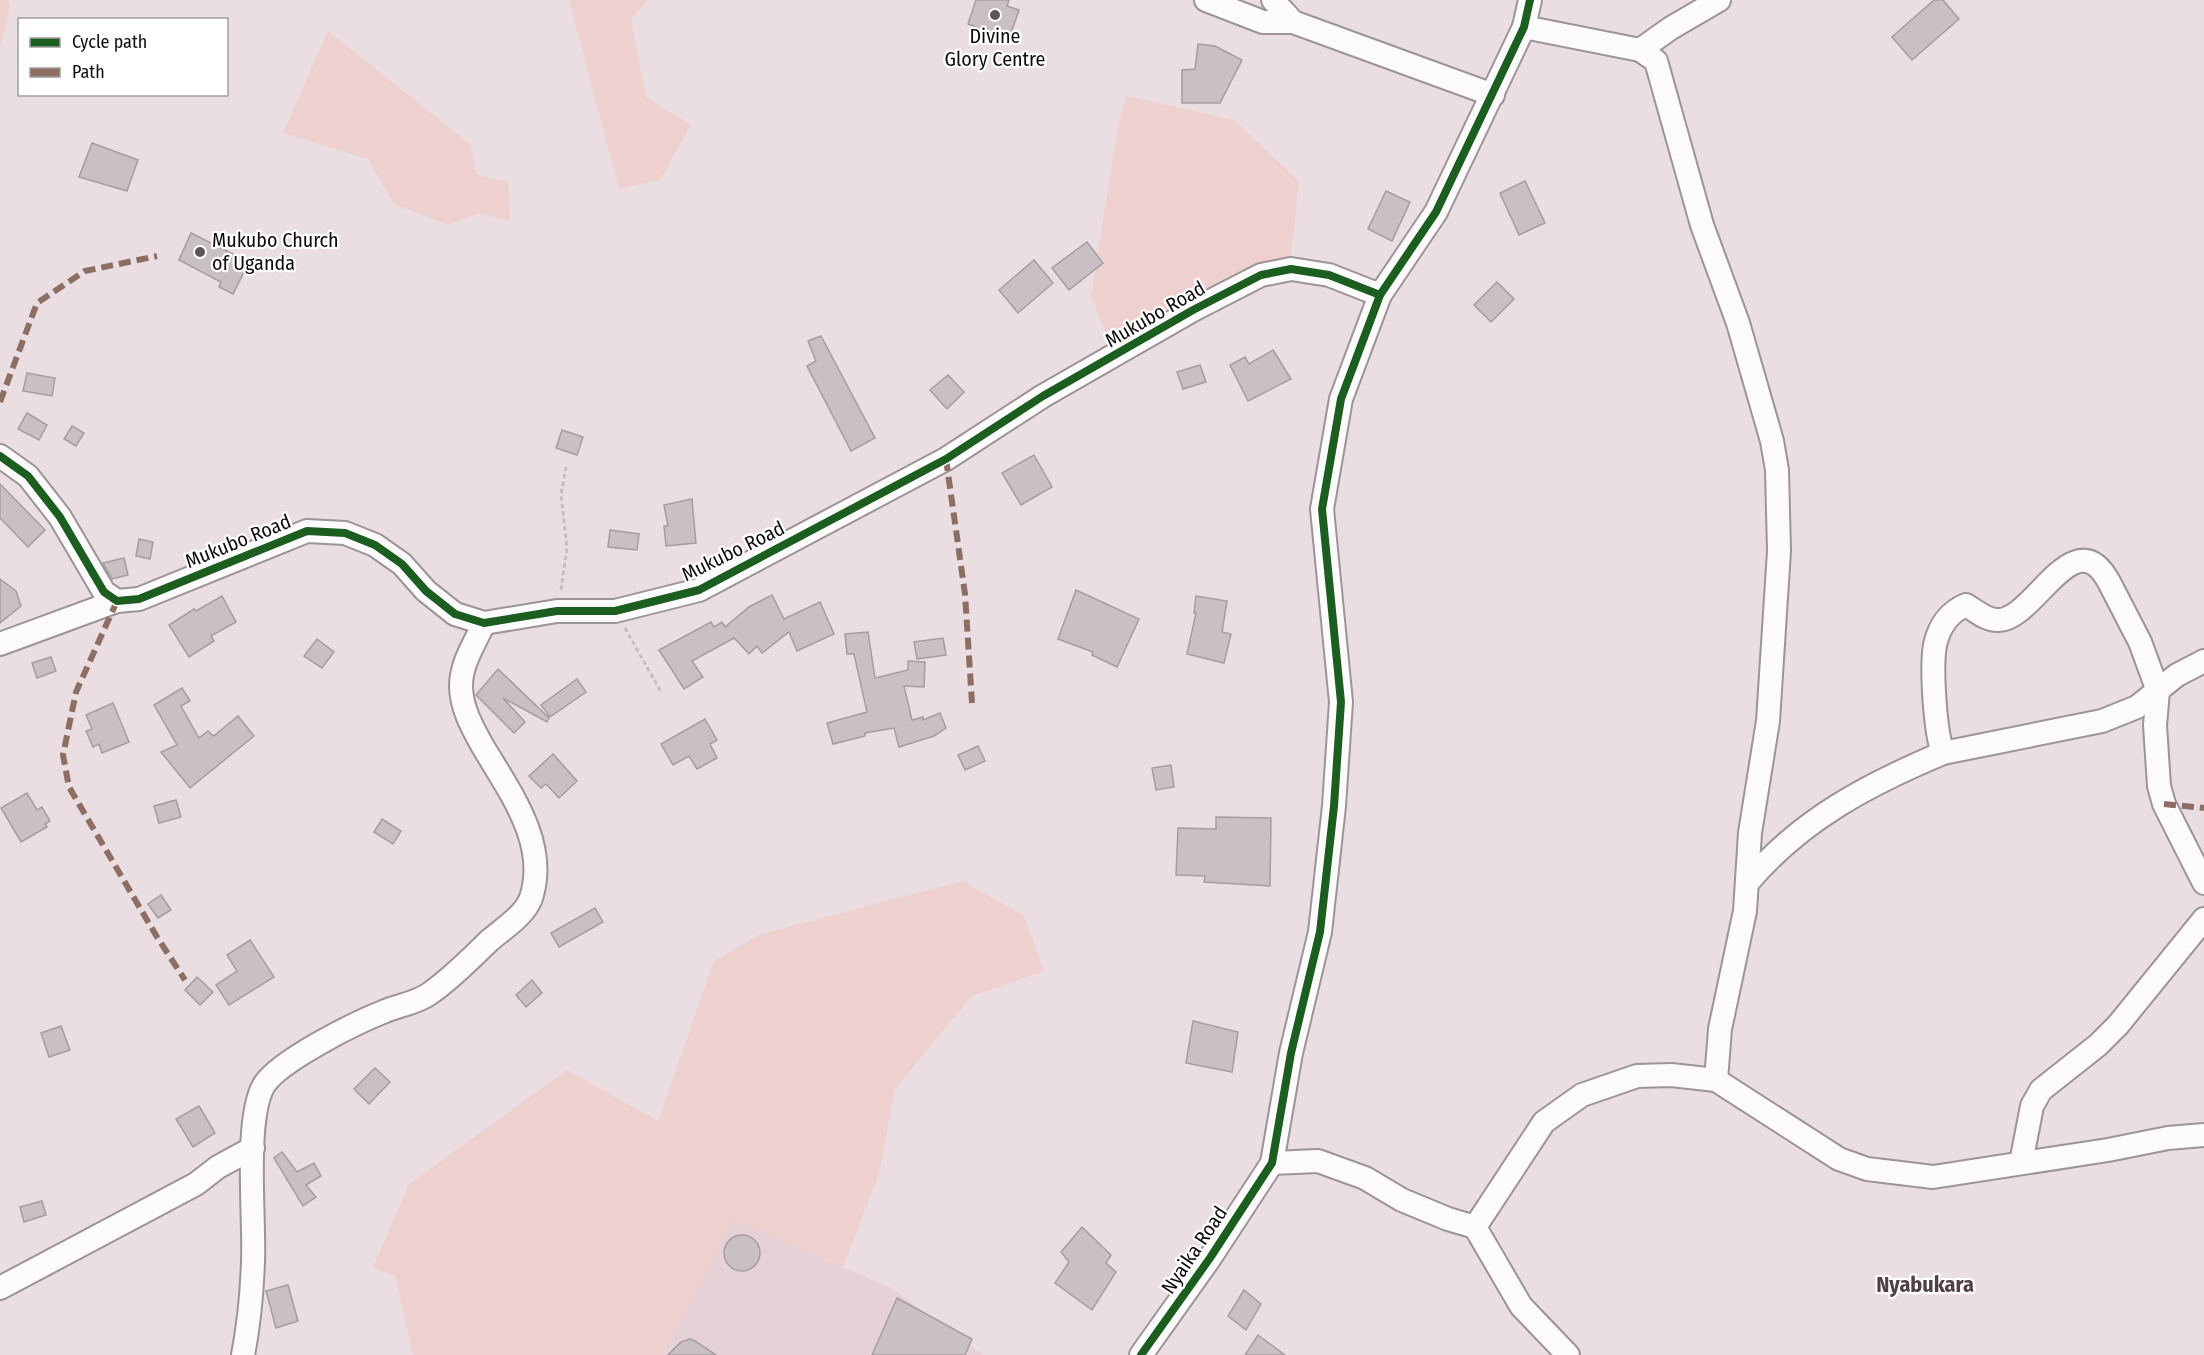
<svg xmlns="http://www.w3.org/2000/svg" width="2204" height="1355" font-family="'Fira Sans Condensed',sans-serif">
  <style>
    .built { fill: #e6d1d7 }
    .green { fill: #eed1ce }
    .building { fill: #c8c0c4; stroke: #a59da1; stroke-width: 1.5 }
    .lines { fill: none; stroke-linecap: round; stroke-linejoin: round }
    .minor-casing { stroke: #9c9497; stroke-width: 26 }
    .path { stroke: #c4c0c1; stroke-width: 3; stroke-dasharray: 4.5 3; stroke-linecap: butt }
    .minor { stroke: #fcfafb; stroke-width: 22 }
    .quiet { stroke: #8d6e63; stroke-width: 6; stroke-dasharray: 12 6; stroke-linecap: butt }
    .cycleway-casing { stroke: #fff; stroke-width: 11 }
    .cycleway { stroke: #1b5e20; stroke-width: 8 }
    .poi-dot { fill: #5d5457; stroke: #fff; stroke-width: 2 }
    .labels { text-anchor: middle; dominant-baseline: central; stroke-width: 4.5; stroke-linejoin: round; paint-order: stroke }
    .poi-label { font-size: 20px; fill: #110a0c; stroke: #fff }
    .street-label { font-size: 20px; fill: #110a0c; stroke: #fff }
    .quarter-label { font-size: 22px; font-weight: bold; fill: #514146; stroke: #fff }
  </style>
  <rect width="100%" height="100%" fill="#eadee2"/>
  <path class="built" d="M732,1219L893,1289L983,1355H663Z"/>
  <g class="green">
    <path d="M0,0H7L10,6L0,49Z"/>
    <path d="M569,0H648L631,20L646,97L691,125L660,180L619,189Z"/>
    <path d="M328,31L470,144L477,175L508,182L510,221L480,213L448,225L394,204L368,159L283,133Z"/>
    <path d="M1127,96L1234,120L1299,181L1291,256L1257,269L1113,350L1091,296L1119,121Z"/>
    <path d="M963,881L1024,916L1044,971L972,996L895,1089L879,1174L843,1267L733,1220L663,1355H413L395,1276L373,1267L409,1184L567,1070L658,1121L714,961L761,934Z"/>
  </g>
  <g class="building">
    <path d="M976,0H1009L1007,6L1019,10L1009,39L968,24Z"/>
    <path d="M1934,0H1943L1959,19L1912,60L1892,37Z"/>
    <path d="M1198,44L1215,46L1242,60L1220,103H1182V70L1195,69Z"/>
    <path d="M92,143L138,160L127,191L79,177Z"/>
    <path d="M1525,181L1545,223L1519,235L1500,193Z"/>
    <path d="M1386,191L1410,202L1392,241L1368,229Z"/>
    <path d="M191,233L249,262L233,294L219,287L221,282L179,260Z"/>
    <path d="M1087,242L1103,263L1069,290L1052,268Z"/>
    <path d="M1034,260L1053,283L1018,313L999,290Z"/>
    <path d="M1497,282L1514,299L1491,322L1474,305Z"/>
    <path d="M821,336L875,438L851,451L807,366L816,361L808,341Z"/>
    <path d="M1273,350L1291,379L1248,401L1230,365L1245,357L1249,364Z"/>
    <path d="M1200,365L1206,382L1183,389L1177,372Z"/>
    <path d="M27,373L55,378L52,396L23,391Z"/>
    <path d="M948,375L964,392L947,409L930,390Z"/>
    <path d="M27,413L47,425L39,440L18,429Z"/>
    <path d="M72,426L84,433L76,446L64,439Z"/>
    <path d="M562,430L583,437L577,455L556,448Z"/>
    <path d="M1034,455L1052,487L1021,505L1002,473Z"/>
    <path d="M0,484L45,530L28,547L0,518Z"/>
    <path d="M692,499L696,543L666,546L664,526H668L664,505Z"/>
    <path d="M610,530L639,534L637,550L608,547Z"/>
    <path d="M139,539L153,542L150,559L136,556Z"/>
    <path d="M124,558L128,575L112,579L103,563Z"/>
    <path d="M0,579L16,591L21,606L0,623Z"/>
    <path d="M1076,590L1139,619L1117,667L1092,655L1093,652L1058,639Z"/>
    <path d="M772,595L784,619L820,602L834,634L797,651L789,632L762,653L757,646L749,654L734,638L692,661L703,677L684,689L659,650L711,622L714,627L722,622L725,627L749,607Z"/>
    <path d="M222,596L236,622L211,636L214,641L189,657L169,625L194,609L196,611Z"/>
    <path d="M1196,596L1227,601L1222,632L1231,634L1224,663L1187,654L1196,613H1194Z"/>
    <path d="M868,632L875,678L908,670V661L925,662L924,687L904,686L912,720L923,717V720L940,713L946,728L934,736L899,747L894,728L865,733V736L833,744L827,723L867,712L854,654H847L845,634Z"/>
    <path d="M943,638L946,655L917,659L914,642Z"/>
    <path d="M317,639L334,652L322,668L304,656Z"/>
    <path d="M51,657L56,671L37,678L32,663Z"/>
    <path d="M498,669L549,718L547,722L503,698L525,722L514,733L476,695Z"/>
    <path d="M577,679L586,692L550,717L541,705Z"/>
    <path d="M182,688L190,701L181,706L199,738L208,731L213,736L215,735L238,716L254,736L190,788L161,752L177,745L154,705Z"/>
    <path d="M113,703L129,742L102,753L99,744L93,747L86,731L92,729L86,715Z"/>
    <path d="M705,719L717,740L710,744L717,758L697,769L689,756L673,765L661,744Z"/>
    <path d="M978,746L985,761L965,770L958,755Z"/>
    <path d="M553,754L577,781L559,798L546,784L541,788L529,776Z"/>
    <path d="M1171,765L1174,787L1156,790L1152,768Z"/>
    <path d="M27,793L37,810L42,807L50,821L45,824L47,827L21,842L1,808Z"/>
    <path d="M176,800L181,817L159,823L154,806Z"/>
    <path d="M1216,817L1271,818L1270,886L1204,882L1205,876L1176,875L1178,828L1216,829Z"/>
    <path d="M382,819L401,831L393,844L374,832Z"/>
    <path d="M161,895L171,910L158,918L148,904Z"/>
    <path d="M595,908L603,922L559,947L551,933Z"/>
    <path d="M250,940L274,977L229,1005L216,985L237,971L227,955Z"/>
    <path d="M197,977L213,992L200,1005L185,990Z"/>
    <path d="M532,980L542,993L526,1007L516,995Z"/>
    <path d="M1193,1021L1238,1032L1232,1072L1186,1063Z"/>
    <path d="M61,1026L70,1050L49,1057L41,1033Z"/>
    <path d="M375,1068L390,1082L369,1104L354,1089Z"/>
    <path d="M199,1106L215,1133L193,1147L176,1119Z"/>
    <path d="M282,1152L297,1172L314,1163L321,1176L306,1185L316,1197L303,1206L274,1158Z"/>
    <path d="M42,1201L46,1215L24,1222L20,1207Z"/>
    <path d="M1082,1227L1111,1255L1106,1263L1116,1272L1092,1310L1055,1283L1069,1262L1061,1252Z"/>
    <circle cx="742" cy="1253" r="18"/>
    <path d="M288,1285L298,1321L276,1328L266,1291Z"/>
    <path d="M1244,1290L1261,1304L1246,1330L1228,1316Z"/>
    <path d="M897,1298L972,1339L965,1355H872Z"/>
    <path d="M1258,1335L1285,1355H1245Z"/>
    <path d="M690,1339L695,1341L716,1355H668L681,1342Z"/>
  </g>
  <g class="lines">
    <defs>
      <g id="minor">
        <path d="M1206,0L1263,22H1293L1493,95"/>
        <path d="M1273,0L1293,22"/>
        <path d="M1524,27L1640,50L1656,61L1702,225L1738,323L1772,441L1777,470L1779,551L1768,721L1750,833L1745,911L1720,1029L1716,1080"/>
        <path d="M1640,50L1671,28L1719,0"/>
        <path d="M0,456L28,476L60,517L104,592L117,601L139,599L307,531L345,533L375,545L402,564L426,591L455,614L484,623L557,611H615L699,590L946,459L1043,396L1193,310L1261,275L1291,269L1329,275L1380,295"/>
        <path d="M0,644L117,601"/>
        <path d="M1943,753C1935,732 1931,668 1935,645C1939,627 1949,612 1966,605C1976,611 1987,621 1999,620C2035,619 2074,518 2109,582L2140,642L2158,691L2155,725L2159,786L2164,804L2204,883"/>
        <path d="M1749,881C1802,819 1869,784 1943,753L2102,721L2137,707L2177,675L2204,661"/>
        <path d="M1272,1163L1318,1161L1365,1178L1402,1200L1448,1219L1475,1227L1544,1122L1582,1095L1637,1076L1671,1075L1716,1080L1839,1159L1867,1169L1933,1177L2108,1150L2168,1138L2204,1135"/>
        <path d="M2021,1163L2032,1106L2041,1090L2098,1045L2118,1025L2204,919"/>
        <path d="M1475,1227L1521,1306L1568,1355"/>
        <path d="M0,1288L196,1184L218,1167L253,1148"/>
        <path d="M243,1355C249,1324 252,1292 253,1261C255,1219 244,1119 264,1085C279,1061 355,1023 383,1012C398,1005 415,1004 429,994C451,979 471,958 490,940C503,929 525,915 531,898C549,843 509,791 482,745C472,727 461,707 461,686C461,663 475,643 484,623"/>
        <path d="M1141,1355L1210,1258L1272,1163L1291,1053L1320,932L1334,806L1341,702L1322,509L1341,399L1380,295L1436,212L1524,27L1530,0"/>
      </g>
    </defs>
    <use href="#minor" class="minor-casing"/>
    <g class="path">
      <path d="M561,590L567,548L561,495L566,467"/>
      <path d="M625,628L661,692"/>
    </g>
    <use href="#minor" class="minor"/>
    <g class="quiet">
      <path d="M0,402L37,303L85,271L157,256"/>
      <path d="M946,459L965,594L972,703"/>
      <path d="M117,601L76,692L63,755L69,787L157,937L185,980"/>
      <path d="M2164,804L2204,808"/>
    </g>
    <defs>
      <g id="cycleway">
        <path d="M0,456L28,476L60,517L104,592L117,601L139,599L307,531L345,533L375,545L402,564L426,591L455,614L484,623L557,611H615L699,590L946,459L1043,396L1193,310L1261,275L1291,269L1329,275L1380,295"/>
        <path d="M1141,1355L1210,1258L1272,1163L1291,1053L1320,932L1334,806L1341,702L1322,509L1341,399L1380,295L1436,212L1524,27L1530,0"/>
      </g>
    </defs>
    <use href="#cycleway" class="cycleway-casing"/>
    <use href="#cycleway" class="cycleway"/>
  </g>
  <g class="poi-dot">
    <circle cx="995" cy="15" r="6"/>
    <circle cx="200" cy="252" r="6"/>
  </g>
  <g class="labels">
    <g class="poi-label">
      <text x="995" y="36">Divine<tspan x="995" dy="23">Glory Centre</tspan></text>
      <text x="212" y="240" text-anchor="start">Mukubo Church<tspan x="212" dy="23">of Uganda</tspan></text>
    </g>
    <g class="street-label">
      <text transform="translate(1155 314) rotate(-30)">Mukubo Road</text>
      <text transform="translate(238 541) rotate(-22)">Mukubo Road</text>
      <text transform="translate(733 551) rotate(-26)">Mukubo Road</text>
      <text transform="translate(1194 1250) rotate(-56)">Nyaika Road</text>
    </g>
    <g class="quarter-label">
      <text x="1925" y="1284">Nyabukara</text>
    </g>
  </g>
  <rect x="18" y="18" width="210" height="78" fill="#ffffff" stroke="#a09d9e" stroke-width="1.5"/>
  <rect x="30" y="38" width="30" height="9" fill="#1b5e20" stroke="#a09d9e" stroke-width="1.5"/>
  <text x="72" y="48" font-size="18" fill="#110a0c">Cycle path</text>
  <rect x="30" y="68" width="30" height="9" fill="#8d6e63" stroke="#a09d9e" stroke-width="1.5"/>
  <text x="72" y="78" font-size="18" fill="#110a0c">Path</text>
</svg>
